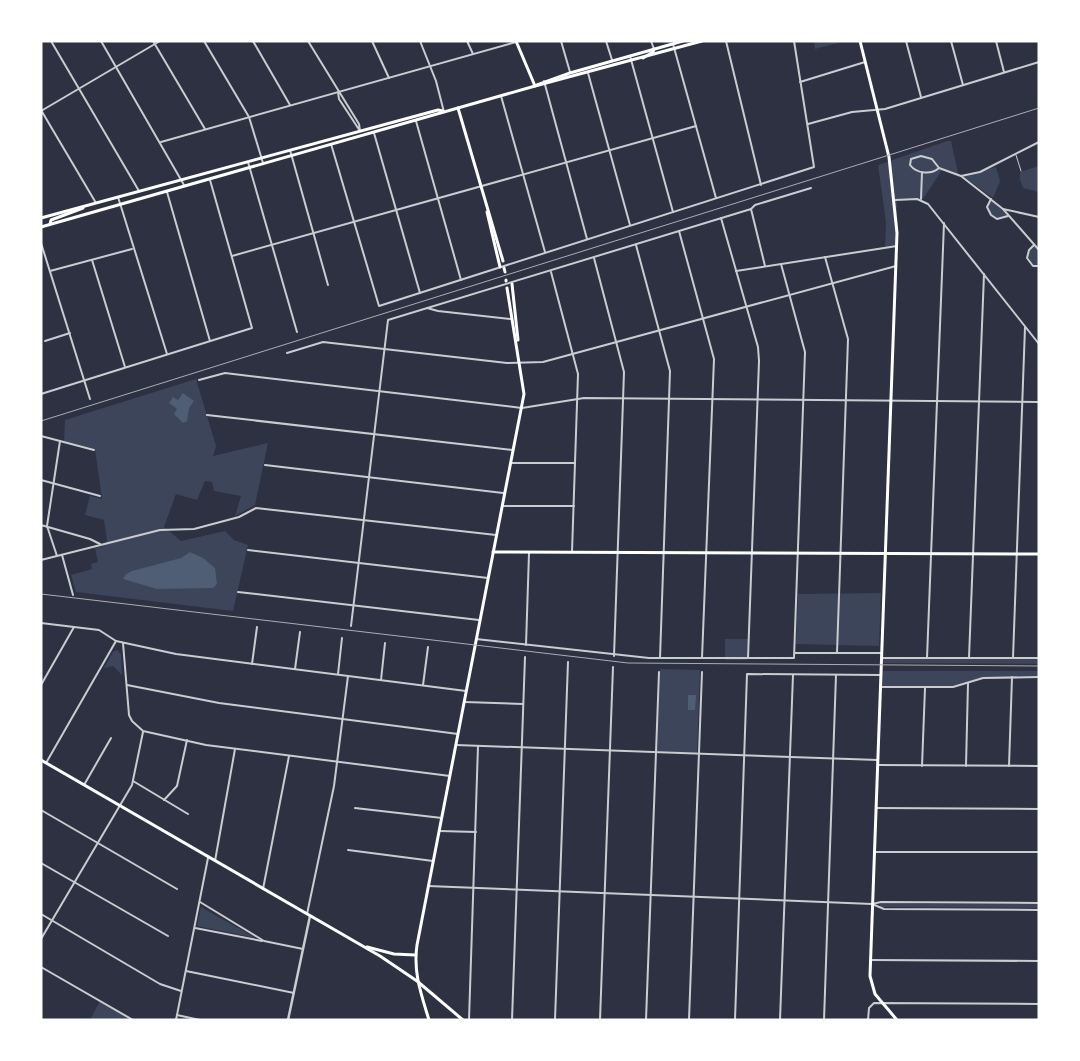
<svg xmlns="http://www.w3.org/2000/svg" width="1080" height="1061" font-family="'DM Sans',sans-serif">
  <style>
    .green { fill: #3c4559 }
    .water { fill: #4f5d75 }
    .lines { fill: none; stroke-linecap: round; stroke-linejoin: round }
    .service { stroke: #caccd0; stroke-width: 1 }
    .pedestrian { stroke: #caccd0; stroke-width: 2 }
    .minor { stroke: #caccd0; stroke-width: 2 }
    .tertiary { stroke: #caccd0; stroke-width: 2.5 }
    .secondary { stroke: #fff; stroke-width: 3 }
    .primary { stroke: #fff; stroke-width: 3 }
    .rail { stroke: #abadb3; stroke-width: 1 }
  </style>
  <rect width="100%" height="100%" fill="#2d3142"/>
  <g class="green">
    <path d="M814,41H845L815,49Z"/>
    <path d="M947,141H951L959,177L942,170L923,199L897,201L898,246L885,248L886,223L878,165Z"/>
    <path d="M1039,166V192L1023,188L1020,180V172Z"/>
    <path d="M996,167L1000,181L993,198L963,176Z"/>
    <path d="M991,199L1008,216L998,218L992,216L988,207Z"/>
    <path d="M1034,246L1039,251V265H1033L1028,257L1029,251Z"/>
    <path d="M196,379L216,446L213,456L268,443L255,505L235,516L241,496L214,491L212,482L205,481L197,500L176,494L164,527L181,541L225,531L234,540L248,545L233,611L76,592L71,575L92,569L91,564L98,562L95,548L101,547L107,541L104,520L85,515L90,496L102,499L95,449L64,441L65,420Z"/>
    <path d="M881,593L879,646L796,644L798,594Z"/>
    <path d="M725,639H748L747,660H725Z"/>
    <path d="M117,650L121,654L122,675L113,666L104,668L113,652Z"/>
    <path d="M882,658L1039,659V664L882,663Z"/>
    <path d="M660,669L700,670L697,753L657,751Z"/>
    <path d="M882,671H1039V677H984L954,686L882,687Z"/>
    <path d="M880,904H1039V908L880,907Z"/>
    <path d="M201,907L256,938L197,926Z"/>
    <path d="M100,1001L133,1020H90Z"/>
  </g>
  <g class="water">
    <path d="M183,393L194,401L189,408L187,421L183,423L174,414L177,409L169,403L173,397L178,400Z"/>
    <path d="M190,552L203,558L215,568L217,584L213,588L157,589L123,579L126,574L132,571L181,558Z"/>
    <path d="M688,695H696L695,710H688Z"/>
  </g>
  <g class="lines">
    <path class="service" d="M1016,155L1021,171"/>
    <path class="pedestrian" d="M751,209L755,205L811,188"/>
    <g class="minor">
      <path d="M51,41L139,191"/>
      <path d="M101,41L184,185"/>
      <path d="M153,41L205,129"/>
      <path d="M204,41L249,117L263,163"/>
      <path d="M253,41L290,105"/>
      <path d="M308,41L359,124L360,131L339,99L338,92"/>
      <path d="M372,41L389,78"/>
      <path d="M420,41L436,81L444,112"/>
      <path d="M467,41L473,54"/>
      <path d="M561,41L570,72"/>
      <path d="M606,41L612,60"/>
      <path d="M651,41L654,49"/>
      <path d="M726,41L761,185"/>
      <path d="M906,41L921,97"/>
      <path d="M951,41L963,85"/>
      <path d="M996,41L1004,72"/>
      <path d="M673,44L716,198"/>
      <path d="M630,56L673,212"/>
      <path d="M588,73L630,225"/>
      <path d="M544,81L587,239"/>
      <path d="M800,82L865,62"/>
      <path d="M501,96L545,252"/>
      <path d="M41,110L96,203"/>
      <path d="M41,111L160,41"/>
      <path d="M416,121L461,280"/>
      <path d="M808,124L852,112L885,109L1039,62"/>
      <path d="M374,133L420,293"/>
      <path d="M161,142L516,42"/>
      <path d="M331,144L379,306L814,167L794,41"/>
      <path d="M290,150L328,285"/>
      <path d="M921,156L932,159L939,168C931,175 917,174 910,165L911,159Z"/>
      <path d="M248,162L297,332"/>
      <path d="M939,168L961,176L980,172L1039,142"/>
      <path d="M961,176L1003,209L1039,250"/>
      <path d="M167,192L210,341"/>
      <path d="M118,197L167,354"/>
      <path d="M921,199L922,172"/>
      <path d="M991,199L987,207L991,215L997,219L1008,216"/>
      <path d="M895,200L917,199L928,204L1039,344"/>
      <path d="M1003,209L1039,217"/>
      <path d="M721,218L758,347L759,361L748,658"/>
      <path d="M679,231L714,359L702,658"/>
      <path d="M41,243L90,399"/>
      <path d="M636,245L670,371L660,658"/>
      <path d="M1034,245L1029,250L1027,258L1033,266H1039"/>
      <path d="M232,256L696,126"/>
      <path d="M825,257L848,339L837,653"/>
      <path d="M594,258L624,372L614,656"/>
      <path d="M92,260L125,367"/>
      <path d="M50,271L132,249"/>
      <path d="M736,271L897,246"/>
      <path d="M551,272L578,374L572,552"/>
      <path d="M427,308L438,311L511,319"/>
      <path d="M45,341L70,333"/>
      <path d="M287,353L323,342L507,363L543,362L896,266"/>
      <path d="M199,380L225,373L522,408L584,398L1039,402"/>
      <path d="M41,394L252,328L210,180"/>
      <path d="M207,415L513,450"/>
      <path d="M41,436L94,450"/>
      <path d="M511,463H575"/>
      <path d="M265,465L503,493"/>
      <path d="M41,480L100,496"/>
      <path d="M502,506H574"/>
      <path d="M41,525L90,539L100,544"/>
      <path d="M248,550L488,578"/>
      <path d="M62,555L73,595"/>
      <path d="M57,556L47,526L60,441"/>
      <path d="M41,560L160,530L194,529L239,517L256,508L496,535"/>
      <path d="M238,592L479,620"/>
      <path d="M41,623L99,630L116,641L176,654L466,691"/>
      <path d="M351,626L388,320L751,209L765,266"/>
      <path d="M476,639L649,658H794L805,352L781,264"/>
      <path d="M123,643L129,715L132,721L143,731L206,745L450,776"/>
      <path d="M526,645L529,553"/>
      <path d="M795,653H882"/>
      <path d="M882,658H1039"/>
      <path d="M927,658L944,223"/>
      <path d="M969,658L984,274"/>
      <path d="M1013,658L1025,327"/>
      <path d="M252,664L257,627"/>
      <path d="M295,669L300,632"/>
      <path d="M338,674L342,638"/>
      <path d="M381,680L385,643"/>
      <path d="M41,685L74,627"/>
      <path d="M127,685L219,703L458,734"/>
      <path d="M423,685L428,647"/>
      <path d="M881,687H953L983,678L1039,677"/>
      <path d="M465,702L523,704"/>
      <path d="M456,745L878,760"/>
      <path d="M46,763L116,641"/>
      <path d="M878,765L1039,766"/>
      <path d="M922,766L925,688"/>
      <path d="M966,766L968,683"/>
      <path d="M1009,766L1012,677"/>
      <path d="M133,781L188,814"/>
      <path d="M84,785L111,738"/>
      <path d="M164,800L177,786L187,740"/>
      <path d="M355,808L442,818"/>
      <path d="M876,808L1039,809"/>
      <path d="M41,810L177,889"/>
      <path d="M440,831L476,832"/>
      <path d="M348,850L433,861"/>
      <path d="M875,852H1039"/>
      <path d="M215,861L235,749"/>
      <path d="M41,863L168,936"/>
      <path d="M428,886L872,904L881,902L1039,903"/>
      <path d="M263,889L289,756"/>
      <path d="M200,902L264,941L303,949"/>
      <path d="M872,904L884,909L1039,910"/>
      <path d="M41,914L160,984L181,991"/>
      <path d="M307,914L334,786L348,676"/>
      <path d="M195,928L262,941"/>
      <path d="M41,939L132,785L143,732"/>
      <path d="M871,960L1039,961"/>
      <path d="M41,967L133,1020"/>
      <path d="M186,971L294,993"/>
      <path d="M177,1015L200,1020"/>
      <path d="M41,1019L42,1020"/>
      <path d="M176,1020L208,858"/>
      <path d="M469,1020L478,746"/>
      <path d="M512,1020L525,657"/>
      <path d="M555,1020L568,662"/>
      <path d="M600,1020L613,667"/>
      <path d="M646,1020L659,672"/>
      <path d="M689,1020L702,672"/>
      <path d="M735,1020L747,674L881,675"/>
      <path d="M780,1020L793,675"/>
      <path d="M824,1020L836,675"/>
      <path d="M868,1020L869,1008L874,1003L1039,1004"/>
    </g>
    <path class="tertiary" d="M288,1020L310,916"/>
    <g class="secondary">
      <path d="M516,41L535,86"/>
      <path d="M860,41L889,157L897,233L870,976L875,994L897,1020"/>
      <path d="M458,108L503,261"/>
      <path d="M487,212L500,267"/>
      <path d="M504,268L505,272"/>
      <path d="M506,280V281"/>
      <path d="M512,284L518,340"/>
      <path d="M493,552L1039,554"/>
      <path d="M41,760L380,956L417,981L463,1020"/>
      <path d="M367,947L394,954L415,955"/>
      <path d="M429,1020C421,994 413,972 417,945L524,394L507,288"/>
    </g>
    <g class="primary">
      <path d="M643,58L653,52L654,49"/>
      <path d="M537,85L570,73L683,41"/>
      <path d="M41,218L438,110L443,111"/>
      <path d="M50,224L51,220L83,208"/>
      <path d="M41,227L535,86L702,41"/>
    </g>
    <g class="rail">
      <path d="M41,421L1039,108"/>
      <path d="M41,594L628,663L1039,666"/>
    </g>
  </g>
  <rect width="1080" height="1061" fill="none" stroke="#ffffff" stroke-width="85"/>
</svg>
